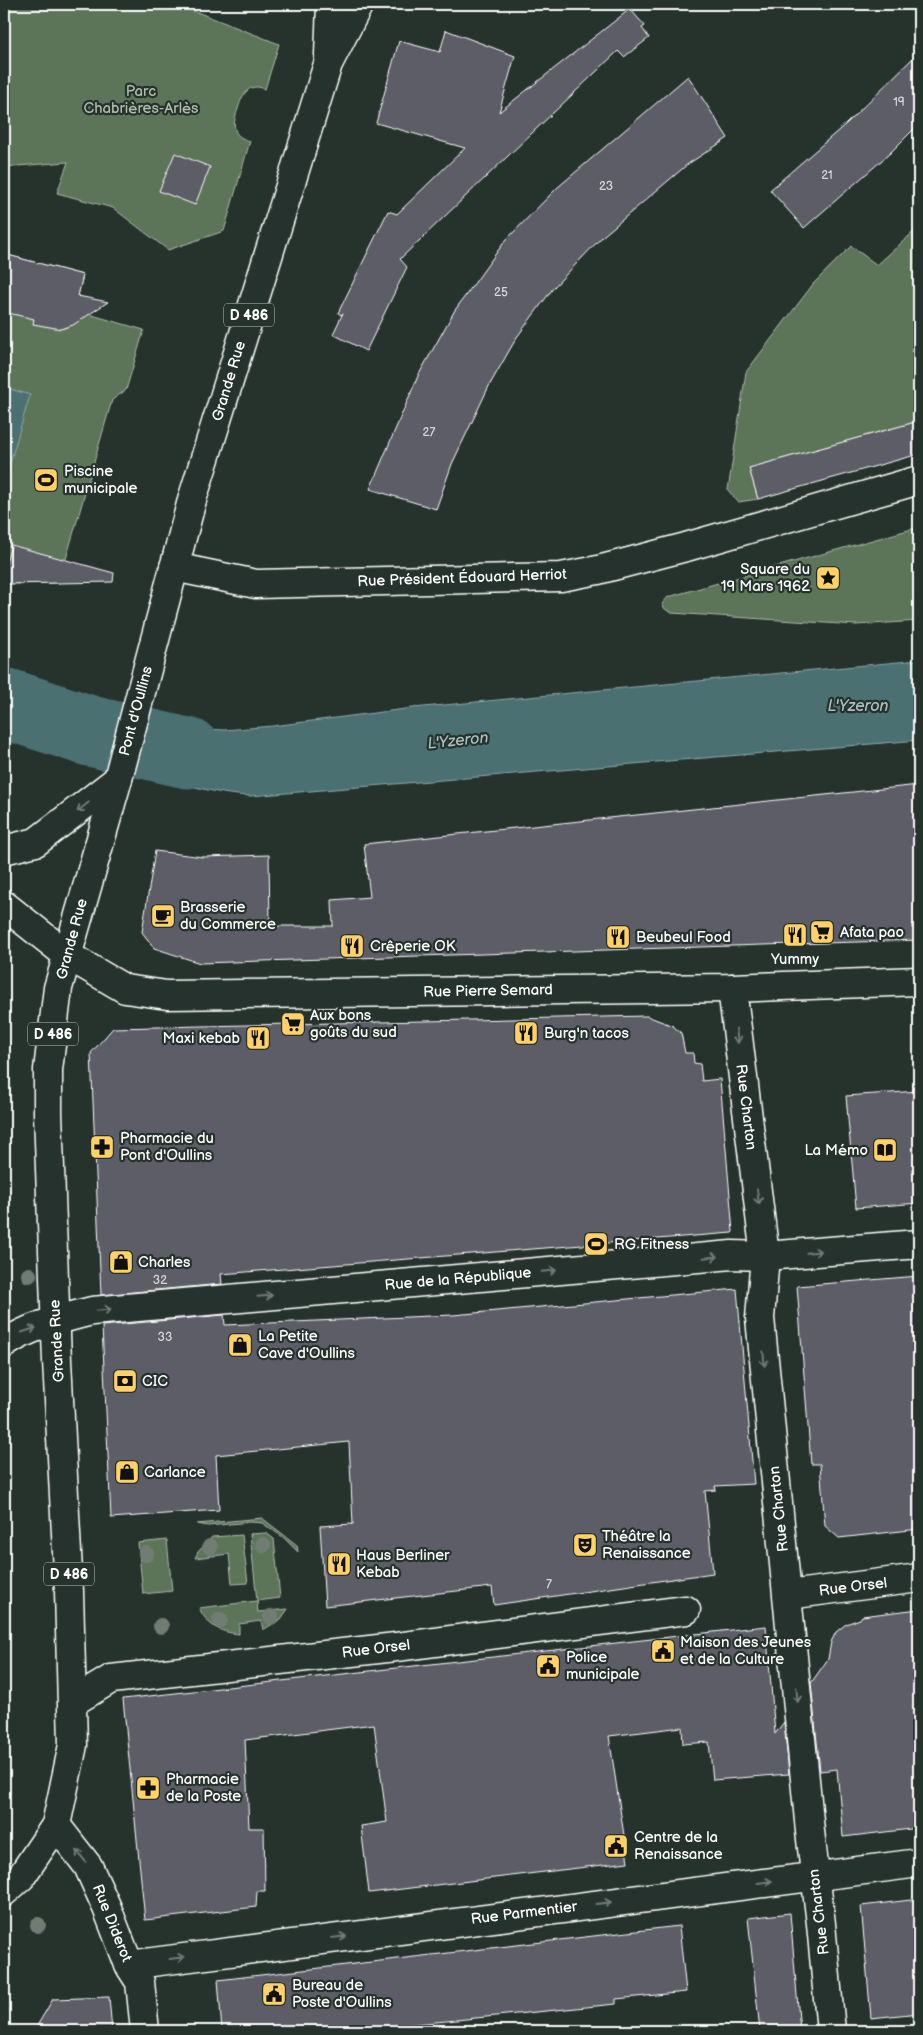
<svg xmlns="http://www.w3.org/2000/svg" width="923" height="2035" font-family="'Balsamiq Sans',sans-serif">
  <style>
    .green { fill: #5c7459; stroke: #aebaac }
    .water { fill: #4b6f71; stroke: #93a9aa }
    .lines { fill: none; stroke-linecap: round; stroke-linejoin: round }
    .river { stroke: #4b6f71; stroke-width: 71 }
    .building { fill: #5d5d68; stroke: #fff }
    .minor-casing { stroke: #fff; stroke-width: 31 }
    .major-casing { stroke: #fff; stroke-width: 31 }
    .minor { stroke: #26332d; stroke-width: 28 }
    .major { stroke: #26332d; stroke-width: 28 }
    .tree { fill: #717d73 }
    .oneway { stroke: #727a76 }
    .labels { text-anchor: middle; dominant-baseline: central; stroke-width: 4.5; stroke-linejoin: round; paint-order: stroke }
    .number-label { font-size: 12px; fill: #d6d6d9 }
    .shield { fill: #26332d; stroke: #bec2c0; stroke-width: 1 }
    .shield-label { font-size: 14px; font-weight: bold; fill: #fff }
    .park-label { font-size: 15px; fill: #aebaac; stroke: #26332d }
    .street-label { font-size: 15px; fill: #fff; stroke: #26332d }
    .poi-label { font-size: 15px; fill: #fff; stroke: #26332d; text-anchor: start }
    .water-label { font-size: 16px; font-style: italic; fill: #aebebf; stroke: #26332d }
  </style>
  <rect width="100%" height="100%" fill="#26332d"/>
  <filter id="ink" filterUnits="userSpaceOnUse"><feTurbulence type="fractalNoise" baseFrequency=".02" numOctaves="2"/><feDisplacementMap in="SourceGraphic" scale="10" xChannelSelector="R" yChannelSelector="G"/><feConvolveMatrix kernelMatrix="1 2 1 2 8 2 1 2 1" color-interpolation-filters="sRGB"/></filter>
  <g filter="url(#ink)">
    <g class="green">
      <path d="M4,4H181L189,9L279,44L265,89C248,82 242,95 238,109C236,114 233,123 235,129C236,136 243,139 250,141L224,231L168,250L113,208L57,193L68,162L4,167Z"/>
      <path d="M919,227V421L749,468L758,499L738,502L728,490L746,372L814,283L851,246L877,265Z"/>
      <path d="M4,254L83,275L78,296L85,313L144,330L126,390L112,400L59,583L4,584Z"/>
      <path d="M919,527V621L856,625L672,613L665,609L662,604L668,597Z"/>
      <path d="M262,1518L297,1545L298,1552L283,1537L262,1523L251,1522L208,1526L197,1524Z"/>
      <path d="M266,1533L274,1539L280,1598L257,1601L258,1612L288,1609L281,1619L263,1630L261,1621L239,1624V1634C219,1632 208,1626 199,1608L257,1601L250,1534Z"/>
      <path d="M242,1535L248,1583L232,1584L229,1554L195,1558L198,1552L212,1537Z"/>
      <path d="M167,1540L172,1591L143,1594L138,1543Z"/>
    </g>
    <g class="water">
      <path d="M4,387L30,395L4,483Z"/>
      <path d="M919,660V740L251,796C196,794 137,767 86,749L95,715L188,728L224,730L273,726L413,708Z"/>
    </g>
    <g class="lines">
      <path class="river" d="M4,703L90,731L187,753"/>
    </g>
    <g class="building">
      <path d="M630,9L645,26L642,28L649,38L624,57L618,51L400,259L407,267L366,351L333,334L343,313L341,315L338,313L388,211L397,214L465,148L376,123L399,41L440,52L446,30L515,56L499,112Z"/>
      <path d="M919,52V124L889,154L804,228L770,190L847,123Z"/>
      <path d="M688,76L728,138L688,164L603,236L554,287L517,337L489,386L452,464L436,509L370,489L418,376L455,310L505,241L557,188Z"/>
      <path d="M175,153L210,167L195,205L159,191Z"/>
      <path d="M4,254L83,275L78,296L108,302L73,325L61,329L33,324L34,319L4,312Z"/>
      <path d="M919,421V454L758,499L749,468Z"/>
      <path d="M11,545L114,573L113,582L4,584V571Z"/>
      <path d="M919,785V940L200,963L154,948L142,932L155,851L203,857L269,855L270,926H333L332,900L370,897L364,844Z"/>
      <path d="M647,1016L673,1026L681,1033L685,1053H693L694,1063L700,1064L702,1081L720,1079L733,1232L732,1233L221,1274L222,1284L101,1295L91,1053L113,1028Z"/>
      <path d="M919,1091V1203L856,1208L846,1096Z"/>
      <path d="M919,1276V1529L839,1538L825,1526L820,1464H811L797,1286Z"/>
      <path d="M737,1289L754,1484L715,1486L716,1490L705,1491L713,1573L494,1605L492,1587L325,1606L320,1526L353,1524L349,1442L216,1455L219,1510L111,1518L102,1326L224,1315L225,1325L453,1315Z"/>
      <path d="M919,1609V1828L843,1837L837,1769L820,1771L811,1683L828,1659L831,1642L836,1632L846,1624L860,1619L862,1616Z"/>
      <path d="M766,1626L775,1734L784,1722L789,1774L713,1780L709,1742L683,1744L682,1727L609,1736L628,1862L369,1893L361,1826L387,1822L374,1724L245,1740L249,1828H264L265,1891H257L256,1907L145,1920L123,1699Z"/>
      <path d="M919,1899V2013L871,2018L861,1906Z"/>
      <path d="M790,1913L800,2031H760L748,1918Z"/>
      <path d="M679,1926L686,1992L616,1999V2004L406,2025L407,2031H222L218,1980Z"/>
      <path d="M109,1997L112,2031H34L53,1999Z"/>
    </g>
    <g class="lines">
      <defs>
        <g id="minor">
          <path d="M174,567L256,584L561,577L598,570L686,547L919,480"/>
          <path d="M732,988L765,1256L760,1318L810,1831L821,1924L831,2031"/>
          <path d="M4,1344C30,1326 61,1319 92,1311L732,1255L765,1256L919,1244"/>
          <path d="M788,1595L919,1578"/>
          <path d="M73,1702L111,1679L396,1647L686,1610"/>
          <path d="M56,1825L88,1866L107,1908L129,1965L140,1982L145,2031"/>
          <path d="M129,1965L919,1863"/>
        </g>
        <g id="major">
          <path d="M329,55L331,4"/>
          <path d="M4,850L36,842L118,779"/>
          <path d="M4,905L67,955L125,989L167,995L732,988L919,981"/>
          <path d="M4,1892L21,1877L56,1825L73,1745L69,1591L57,1361L48,1113V1070L58,988L118,779L192,500L328,64L359,4"/>
        </g>
      </defs>
      <use href="#minor" class="minor-casing"/>
      <use href="#major" class="major-casing"/>
      <use href="#minor" class="minor"/>
      <use href="#major" class="major"/>
    </g>
    <g class="tree">
      <circle cx="29" cy="1275" r="8"/>
      <circle cx="263" cy="1545" r="8"/>
      <circle cx="210" cy="1547" r="8"/>
      <circle cx="146" cy="1554" r="8"/>
      <circle cx="271" cy="1617" r="8"/>
      <circle cx="220" cy="1620" r="8"/>
      <circle cx="161" cy="1626" r="8"/>
      <circle cx="38" cy="1925" r="8"/>
    </g>
    <defs><path id="oneway-shaft" d="M-6 0H5M1.5-3L5.5 0L1.5 3" fill="none" stroke-width="1.6" stroke-linecap="round" stroke-linejoin="round" transform="scale(1.25)"/></defs>
    <g class="oneway">
      <use href="#oneway-shaft" transform="translate(83 807) rotate(141)"/>
      <use href="#oneway-shaft" transform="translate(737 1036) rotate(83)"/>
      <use href="#oneway-shaft" transform="translate(758 1197) rotate(83)"/>
      <use href="#oneway-shaft" transform="translate(814 1252) rotate(-5)"/>
      <use href="#oneway-shaft" transform="translate(711 1257) rotate(-5)"/>
      <use href="#oneway-shaft" transform="translate(549 1271) rotate(-5)"/>
      <use href="#oneway-shaft" transform="translate(265 1296) rotate(-5)"/>
      <use href="#oneway-shaft" transform="translate(104 1310) rotate(-5)"/>
      <use href="#oneway-shaft" transform="translate(29 1330) rotate(-19)"/>
      <use href="#oneway-shaft" transform="translate(764 1359) rotate(84)"/>
      <use href="#oneway-shaft" transform="translate(797 1695) rotate(85)"/>
      <use href="#oneway-shaft" transform="translate(81 1856) rotate(-129)"/>
      <use href="#oneway-shaft" transform="translate(765 1882) rotate(-7)"/>
      <use href="#oneway-shaft" transform="translate(604 1903) rotate(-7)"/>
      <use href="#oneway-shaft" transform="translate(339 1937) rotate(-7)"/>
      <use href="#oneway-shaft" transform="translate(177 1958) rotate(-7)"/>
    </g>
  </g>
  <defs>
    <symbol id="stadium-square" viewBox="-11 -11 22 22"><rect x="-9" y="-9" width="18" height="18" rx="4" fill="#ffd166" stroke="#26332d"/><path d="M0-5a6.5 5 0 1 0 0 10a6.5 5 0 1 0 0-10ZM-3.5-1.8h7v3.6h-7Z" fill="#111"/></symbol>
    <symbol id="sight-square" viewBox="-11 -11 22 22"><rect x="-9" y="-9" width="18" height="18" rx="4" fill="#ffd166" stroke="#26332d"/><path d="M0-6L1.8-2.2L6-1.7L2.9 1.2L3.7 5.4L0 3.3L-3.7 5.4L-2.9 1.2L-6-1.7L-1.8-2.2Z" fill="#111"/></symbol>
    <symbol id="cafe-square" viewBox="-11 -11 22 22"><rect x="-9" y="-9" width="18" height="18" rx="4" fill="#ffd166" stroke="#26332d"/><path d="M-5.5-4.5H6V0H3Q3 3.5 0 3.5H-2.5Q-5.5 3.5-5.5 0ZM3-3.2v2h1.7v-2ZM-6 4.5H4V6H-6Z" fill="#111"/></symbol>
    <symbol id="supermarket-square" viewBox="-11 -11 22 22"><rect x="-9" y="-9" width="18" height="18" rx="4" fill="#ffd166" stroke="#26332d"/><path d="M-6-5.5h2.5l.6 2H6L4.5 2H-2.5L-4.4-4H-6ZM-1.5 3.2a1.3 1.3 0 1 0 .1 0ZM3 3.2a1.3 1.3 0 1 0 .1 0Z" fill="#111"/></symbol>
    <symbol id="restaurant-square" viewBox="-11 -11 22 22"><rect x="-9" y="-9" width="18" height="18" rx="4" fill="#ffd166" stroke="#26332d"/><path d="M-5-6h1v4h1v-4h1v4h1v-4h1v5L-1.5 .5V6h-2V.5L-5-1ZM5-6V6H3V1.5H1.5Q1.5-4 5-6Z" fill="#111"/></symbol>
    <symbol id="pharmacy-square" viewBox="-11 -11 22 22"><rect x="-9" y="-9" width="18" height="18" rx="4" fill="#ffd166" stroke="#26332d"/><path d="M-2-6h4v4h4v4h-4v4h-4v-4h-4v-4h4Z" fill="#111"/></symbol>
    <symbol id="library-square" viewBox="-11 -11 22 22"><rect x="-9" y="-9" width="18" height="18" rx="4" fill="#ffd166" stroke="#26332d"/><path d="M-6-4Q-3-5.5-.7-3.5V5Q-3 3-6 4ZM6-4Q3-5.5 .7-3.5V5Q3 3 6 4Z" fill="#111"/></symbol>
    <symbol id="shop-square" viewBox="-11 -11 22 22"><rect x="-9" y="-9" width="18" height="18" rx="4" fill="#ffd166" stroke="#26332d"/><path d="M-5-2.5h2.3a2.7 3.5 0 0 1 5.4 0H5L5.5 6h-11ZM-1.5-2.5h3a1.5 2.3 0 0 0-3 0Z" fill="#111"/></symbol>
    <symbol id="bank-square" viewBox="-11 -11 22 22"><rect x="-9" y="-9" width="18" height="18" rx="4" fill="#ffd166" stroke="#26332d"/><path d="M-6-4H6V4H-6ZM0-2.3a2.3 2.3 0 1 0 0 4.6a2.3 2.3 0 1 0 0-4.6Z" fill="#111"/></symbol>
    <symbol id="theatre-square" viewBox="-11 -11 22 22"><rect x="-9" y="-9" width="18" height="18" rx="4" fill="#ffd166" stroke="#26332d"/><path d="M-5-5.5Q0-4 5-5.5V0Q5 5 0 6Q-5 5-5 0ZM-3.3-2.5H-1v1.5H-3.3ZM1-2.5H3.3v1.5H1ZM-2.8 1Q0 5.5 2.8 1Z" fill="#111"/></symbol>
    <symbol id="civic-square" viewBox="-11 -11 22 22"><rect x="-9" y="-9" width="18" height="18" rx="4" fill="#ffd166" stroke="#26332d"/><path d="M-.6-6.5H3V-4.5H.6V-3L4-1V1h2V6H-6V1h2V-1L-.6-3ZM-1.2 2.5V6h2.4V2.5Z" fill="#111"/></symbol>
  </defs>
  <g fill-rule="evenodd">
    <use href="#stadium-square" x="32" y="466" width="28" height="28"/>
    <use href="#sight-square" x="814" y="564" width="28" height="28"/>
    <use href="#cafe-square" x="149" y="902" width="28" height="28"/>
    <use href="#supermarket-square" x="808" y="918" width="28" height="28"/>
    <use href="#restaurant-square" x="781" y="921" width="28" height="28"/>
    <use href="#restaurant-square" x="604" y="923" width="28" height="28"/>
    <use href="#restaurant-square" x="338" y="932" width="28" height="28"/>
    <use href="#supermarket-square" x="279" y="1010" width="28" height="28"/>
    <use href="#restaurant-square" x="512" y="1019" width="28" height="28"/>
    <use href="#restaurant-square" x="244" y="1024" width="28" height="28"/>
    <use href="#pharmacy-square" x="88" y="1133" width="28" height="28"/>
    <use href="#library-square" x="871" y="1136" width="28" height="28"/>
    <use href="#stadium-square" x="582" y="1230" width="28" height="28"/>
    <use href="#shop-square" x="107" y="1248" width="28" height="28"/>
    <use href="#shop-square" x="226" y="1331" width="28" height="28"/>
    <use href="#bank-square" x="111" y="1367" width="28" height="28"/>
    <use href="#shop-square" x="113" y="1458" width="28" height="28"/>
    <use href="#theatre-square" x="571" y="1531" width="28" height="28"/>
    <use href="#restaurant-square" x="325" y="1550" width="28" height="28"/>
    <use href="#civic-square" x="649" y="1637" width="28" height="28"/>
    <use href="#civic-square" x="534" y="1652" width="28" height="28"/>
    <use href="#pharmacy-square" x="134" y="1774" width="28" height="28"/>
    <use href="#civic-square" x="602" y="1832" width="28" height="28"/>
    <use href="#civic-square" x="260" y="1980" width="28" height="28"/>
  </g>
  <g class="labels">
    <g class="number-label">
      <text x="899" y="102">19</text>
      <text x="827" y="175">21</text>
      <text x="606" y="186">23</text>
      <text x="501" y="292">25</text>
      <text x="429" y="432">27</text>
      <text x="160" y="1280">32</text>
      <text x="165" y="1337">33</text>
      <text x="549" y="1584">7</text>
    </g>
    <g class="shield">
      <rect x="224" y="303.5" width="50" height="23" rx="4"/>
      <rect x="28" y="1022.5" width="50" height="23" rx="4"/>
      <rect x="44" y="1562.5" width="50" height="23" rx="4"/>
    </g>
    <g class="shield-label">
      <text x="249" y="315">D 486</text>
      <text x="53" y="1034">D 486</text>
      <text x="69" y="1574">D 486</text>
    </g>
    <g class="park-label">
      <text x="141" y="91">Parc<tspan x="141" dy="17">Chabrières-Arlès</tspan></text>
    </g>
    <g class="street-label">
      <text transform="translate(229 381) rotate(-73)">Grande Rue</text>
      <text transform="translate(462 578) rotate(-2)">Rue Président Édouard Herriot</text>
      <text transform="translate(136 711) rotate(-75)">Pont d'Oullins</text>
      <text transform="translate(72 939) rotate(-75)">Grande Rue</text>
      <text transform="translate(488 991) rotate(-1)">Rue Pierre Semard</text>
      <text transform="translate(746 1107) rotate(83)">Rue Charton</text>
      <text transform="translate(458 1279) rotate(-5)">Rue de la République</text>
      <text transform="translate(57 1341) rotate(-93)">Grande Rue</text>
      <text transform="translate(779 1509) rotate(-96)">Rue Charton</text>
      <text transform="translate(853 1587) rotate(-7)">Rue Orsel</text>
      <text transform="translate(376 1649) rotate(-7)">Rue Orsel</text>
      <text transform="translate(819 1912) rotate(-97)">Rue Charton</text>
      <text transform="translate(524 1913) rotate(-7)">Rue Parmentier</text>
      <text transform="translate(112 1923) rotate(68)">Rue Diderot</text>
    </g>
    <g class="poi-label">
      <text x="64" y="471">Piscine<tspan x="64" dy="17">municipale</tspan></text>
      <text x="810" y="569" text-anchor="end">Square du<tspan x="810" dy="17">19 Mars 1962</tspan></text>
      <text x="180" y="907">Brasserie<tspan x="180" dy="17">du Commerce</tspan></text>
      <text x="840" y="932">Afata pao</text>
      <text x="636" y="937">Beubeul Food</text>
      <text x="370" y="946">Crêperie OK</text>
      <text x="795" y="959" text-anchor="middle">Yummy</text>
      <text x="310" y="1015">Aux bons<tspan x="310" dy="17">goûts du sud</tspan></text>
      <text x="544" y="1033">Burg'n tacos</text>
      <text x="240" y="1038" text-anchor="end">Maxi kebab</text>
      <text x="120" y="1138">Pharmacie du<tspan x="120" dy="17">Pont d'Oullins</tspan></text>
      <text x="868" y="1150" text-anchor="end">La Mémo</text>
      <text x="614" y="1244">RG Fitness</text>
      <text x="138" y="1262">Charles</text>
      <text x="258" y="1336">La Petite<tspan x="258" dy="17">Cave d'Oullins</tspan></text>
      <text x="142" y="1381">CIC</text>
      <text x="144" y="1472">Carlance</text>
      <text x="602" y="1536">Théâtre la<tspan x="602" dy="17">Renaissance</tspan></text>
      <text x="356" y="1555">Haus Berliner<tspan x="356" dy="17">Kebab</tspan></text>
      <text x="680" y="1642">Maison des Jeunes<tspan x="680" dy="17">et de la Culture</tspan></text>
      <text x="566" y="1657">Police<tspan x="566" dy="17">municipale</tspan></text>
      <text x="166" y="1779">Pharmacie<tspan x="166" dy="17">de la Poste</tspan></text>
      <text x="634" y="1837">Centre de la<tspan x="634" dy="17">Renaissance</tspan></text>
      <text x="292" y="1985">Bureau de<tspan x="292" dy="17">Poste d'Oullins</tspan></text>
    </g>
    <g class="water-label">
      <text x="858" y="706">L'Yzeron</text>
      <text transform="translate(458 741) rotate(-6)">L'Yzeron</text>
    </g>
  </g>
  <rect width="923" height="2035" fill="none" stroke="#26332d" stroke-width="20"/>
  <rect x="10" y="10" width="903" height="2015" fill="none" stroke="#fff" stroke-width="2" filter="url(#ink)"/>
</svg>
